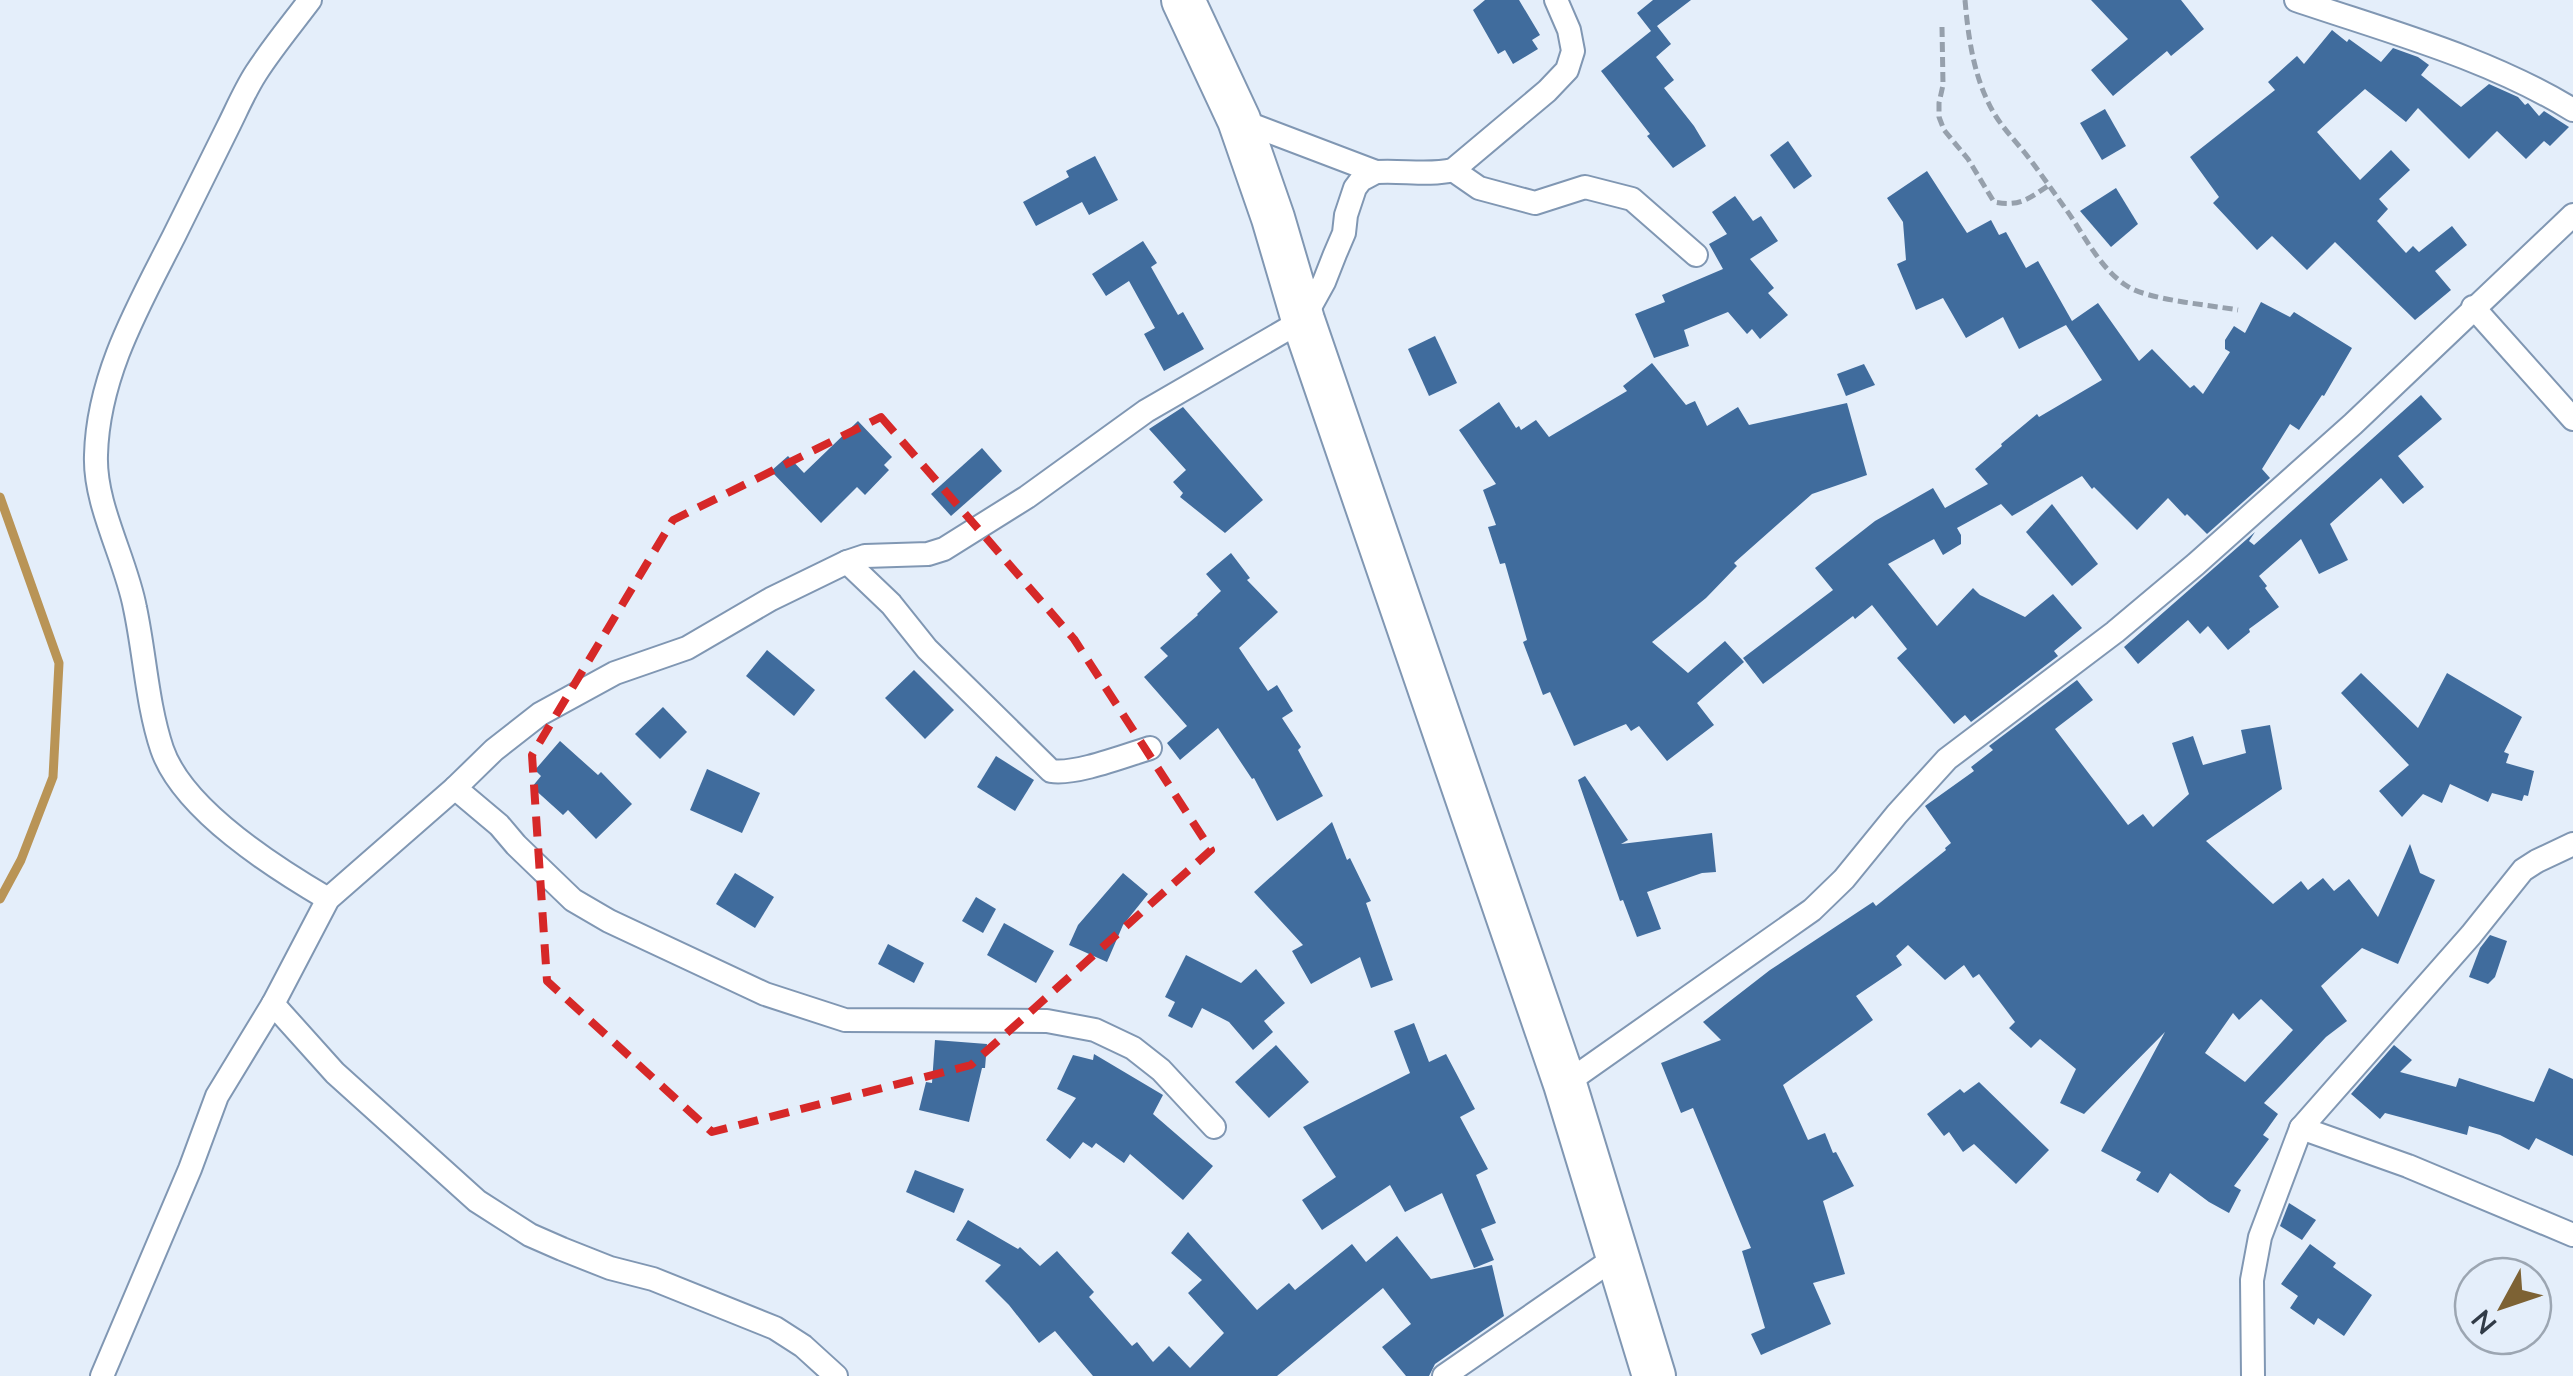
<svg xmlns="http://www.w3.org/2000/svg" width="2573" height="1376" font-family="Mulish,sans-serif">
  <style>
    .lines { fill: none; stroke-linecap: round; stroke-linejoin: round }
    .stream { stroke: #b99456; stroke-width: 9 }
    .building { fill: #406c9d; fill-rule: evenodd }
    .street-casing { stroke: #8097b3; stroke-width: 26 }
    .highway-casing { stroke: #8097b3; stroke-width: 46 }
    .path { stroke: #96a0ac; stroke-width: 5; stroke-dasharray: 10 5; stroke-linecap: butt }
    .street { stroke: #fff; stroke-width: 22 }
    .highway { stroke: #fff; stroke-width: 42 }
    .marked { fill: none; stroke: #d62828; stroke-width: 8; stroke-dasharray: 20 12; stroke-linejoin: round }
  </style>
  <rect width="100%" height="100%" fill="#e4eefa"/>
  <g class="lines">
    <path class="stream" d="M0,497L59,663L53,777L21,860L0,899"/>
  </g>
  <g class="building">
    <path d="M1485,0H1519L1540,35L1532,40L1538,49L1513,64L1505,50L1498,54L1473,10Z"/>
    <path d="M1653,0H1691L1657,26L1671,44L1656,57L1674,80L1664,88L1694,126L1706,146L1673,168L1647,136L1650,134L1601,71L1651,31L1637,13Z"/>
    <path d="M2091,0H2181L2204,29L2171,56L2167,51L2113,96L2091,70L2128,39Z"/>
    <path d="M2332,30L2347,42L2349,39L2381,62L2393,48L2418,57L2429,65L2421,75L2461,107L2489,84L2518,97L2525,105L2528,103L2539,116L2544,111L2569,127L2550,146L2544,141L2526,159L2497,131L2469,159L2418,108L2406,122L2365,89L2317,132L2360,180L2391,150L2410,170L2379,199L2388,209L2377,221L2406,253L2413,246L2419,252L2452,226L2467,245L2435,271L2451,290L2415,320L2335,242L2307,270L2272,236L2257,250L2213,203L2219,197L2190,157L2275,90L2268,82L2297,56L2304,64Z"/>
    <path d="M2105,109L2126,146L2102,160L2080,123Z"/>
    <path d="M1788,141L1812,176L1794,189L1770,155Z"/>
    <path d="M1095,156L1118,200L1089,215L1082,202L1036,226L1023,202L1069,177L1066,171Z"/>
    <path d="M1927,171L1967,233L1991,220L1999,235L2006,232L2026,268L2038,261L2072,321L2098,303L2139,361L2152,349L2190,388L2194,385L2203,394L2230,352L2225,349V340L2234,326L2245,333L2261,302L2290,317L2294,312L2352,348L2324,396L2322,395L2299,430L2290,424L2262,469L2270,478L2207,534L2187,514L2185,516L2168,498L2137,530L2094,487L2092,489L2082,476L2012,516L2001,504L1957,528L1961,535V544L1943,555L1934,539L1888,564L1937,626L1973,588L1980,595L2025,617L2053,594L2082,628L2054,651L2058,656L1971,722L1965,715L1954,724L1897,658L1907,649L1872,605L1855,619L1853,616L1763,684L1743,658L1833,590L1815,568L1875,521L1933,488L1945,508L1988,484L1975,469L2002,446L2001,444L2037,414L2039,417L2102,380L2066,325L2019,349L2003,317L1966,338L1943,298L1916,310L1897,264L1906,260L1903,222L1887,198Z"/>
    <path d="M2116,188L2138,224L2111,247L2080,211Z"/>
    <path d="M1735,196L1753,221L1761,216L1778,241L1750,259L1774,288L1768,293L1788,315L1760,339L1752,329L1747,334L1728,312L1684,330L1689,346L1654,358L1635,314L1665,302L1662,295L1723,269L1709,244L1727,234L1712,212Z"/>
    <path d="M1143,241L1157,263L1151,267L1178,315L1183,312L1204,349L1164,371L1144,334L1155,328L1129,281L1106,296L1092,274Z"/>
    <path d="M1435,336L1457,383L1429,396L1408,349Z"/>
    <path d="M1652,363L1686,405L1695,401L1707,426L1738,407L1749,425L1847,403L1867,475L1812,494L1734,563L1737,566L1706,598L1652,642L1688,673L1725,641L1744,662L1697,703L1714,725L1667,761L1639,726L1631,731L1626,724L1574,746L1550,692L1543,695L1523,642L1527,640L1505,563L1500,564L1488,527L1496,525L1483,490L1496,484L1459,430L1499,402L1516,428L1519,426L1521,430L1536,420L1549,437L1627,391L1623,386Z"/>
    <path d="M1864,364L1875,385L1846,396L1837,374Z"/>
    <path d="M2421,395L2442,419L2398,456L2424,487L2403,504L2381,478L2330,524L2348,560L2319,574L2301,539L2259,576L2267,586L2265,588L2279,607L2249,629L2250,632L2228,650L2208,626L2200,634L2188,620L2138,664L2124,647L2255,532L2249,541L2254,545Z"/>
    <path d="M1183,407L1263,500L1225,533L1180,497L1183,493L1173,482L1186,470L1149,429Z"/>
    <path d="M858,421L892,457L884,465L889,470L865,495L857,487L821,523L771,471L788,456L804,473Z"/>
    <path d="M982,448L1002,471L951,516L931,494Z"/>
    <path d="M2052,504L2098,564L2072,586L2026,532Z"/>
    <path d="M1231,553L1250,578L1247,580L1278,612L1239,648L1268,691L1277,685L1293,711L1282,718L1301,747L1298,750L1323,796L1277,821L1254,778L1252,779L1218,728L1180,760L1167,743L1187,726L1144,677L1168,656L1160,648L1198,615L1197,614L1221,591L1206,574Z"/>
    <path d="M767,650L815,690L794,716L746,676Z"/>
    <path d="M914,670L954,710L925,739L885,698Z"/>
    <path d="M2361,673L2418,728L2447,673L2522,717L2504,752L2509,754L2506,763L2534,771L2528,796L2524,795L2522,801L2492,793L2488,802L2450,784L2442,803L2423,794L2402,817L2379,791L2409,765L2341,693Z"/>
    <path d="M2077,680L2093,700L2055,729L2128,825L2143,814L2153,827L2189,794L2172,743L2193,736L2203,765L2246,753L2241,730L2270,725L2282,789L2206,841L2273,904L2301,881L2308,890L2323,878L2334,891L2349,879L2378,917L2410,844L2420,873L2435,880L2398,964L2362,948L2321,986L2347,1021L2326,1037L2264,1103L2278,1114L2263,1135L2269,1139L2234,1186L2241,1190L2229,1213L2209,1202L2170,1173L2158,1193L2136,1180L2141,1172L2101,1151L2165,1032L2084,1114L2060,1103L2076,1069L2040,1039L2031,1048L2009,1028L2015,1022L1979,974L1973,978L1964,965L1945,980L1908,945L1896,956L1902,965L1856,996L1873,1020L1783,1085L1808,1140L1825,1133L1833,1153L1836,1152L1854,1186L1823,1201L1845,1274L1813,1283L1831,1324L1761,1355L1751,1334L1765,1328L1742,1251L1751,1248L1693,1108L1681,1113L1661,1063L1721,1040L1703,1022L1770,970L1873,902L1876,906L1946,850L1945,848L1951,843L1925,806L1974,771L1971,767L1993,750L1989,746ZM2261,999L2293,1030L2245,1082L2205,1053L2233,1013L2239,1020Z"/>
    <path d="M663,707L687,732L660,759L635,734Z"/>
    <path d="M560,741L598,775L601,772L632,804L596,839L568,810L563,815L532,787L541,776L535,770Z"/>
    <path d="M996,756L1034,780L1015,811L977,787Z"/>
    <path d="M707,769L760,793L742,833L690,810Z"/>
    <path d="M1585,776L1628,840L1621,844L1712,833L1716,872L1702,873L1647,892L1661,929L1637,937L1623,900L1620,901L1578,780Z"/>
    <path d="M1332,822L1347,860L1350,858L1371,901L1366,903L1393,980L1371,988L1360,957L1311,984L1292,951L1303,945L1254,892Z"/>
    <path d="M735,873L774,897L755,928L716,904Z"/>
    <path d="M1123,873L1148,894L1123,925L1107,962L1069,945L1078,925Z"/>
    <path d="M976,897L996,909L983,933L962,921Z"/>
    <path d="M1004,923L1054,951L1036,983L987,955Z"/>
    <path d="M2490,935L2507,941L2495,977L2488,984L2469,977L2480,948Z"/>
    <path d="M888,944L924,963L914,983L878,964Z"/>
    <path d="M1186,955L1241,983L1256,969L1285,1003L1264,1021L1273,1032L1253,1050L1229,1022L1202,1008L1192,1028L1168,1016L1175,1002L1165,997Z"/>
    <path d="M1414,1023L1429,1062L1446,1054L1475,1109L1460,1117L1488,1169L1476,1175L1496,1223L1481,1229L1494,1260L1474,1268L1442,1193L1405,1212L1390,1185L1322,1230L1302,1200L1336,1177L1303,1127L1410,1073L1394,1031Z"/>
    <path d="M935,1040L987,1044L985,1068H982L969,1122L919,1110L926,1082L932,1083Z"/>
    <path d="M1276,1045L1309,1082L1269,1118L1235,1082Z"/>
    <path d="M2394,1045L2412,1060L2400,1072L2456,1087L2459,1078L2534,1102L2549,1068L2573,1079V1156L2536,1138L2529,1150L2500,1135L2469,1126L2467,1135L2385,1113L2380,1119L2351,1094Z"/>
    <path d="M1094,1054L1163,1095L1153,1114L1213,1166L1183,1200L1130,1154L1124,1163L1096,1143L1092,1148L1083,1142L1070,1159L1046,1140L1076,1098L1057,1089L1073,1055L1093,1060Z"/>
    <path d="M1979,1082L2049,1150L2016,1184L1974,1144L1963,1152L1949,1132L1944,1136L1927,1114L1960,1089L1964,1093Z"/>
    <path d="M915,1170L964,1189L954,1213L906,1192Z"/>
    <path d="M2289,1203L2316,1220L2302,1240L2280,1226Z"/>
    <path d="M968,1220L1018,1249L1020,1247L1040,1266L1057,1251L1094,1292L1089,1297L1132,1346L1137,1342L1153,1362L1169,1346L1190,1368L1224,1333L1188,1293L1202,1280L1171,1253L1188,1232L1257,1310L1289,1283L1295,1290L1352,1244L1366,1262L1397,1236L1431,1279L1492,1265L1504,1316L1435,1364L1429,1376H1406L1382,1347L1411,1324L1383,1288L1277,1376H1093L1055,1331L1039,1343L1009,1305L985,1281L1001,1265L956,1240Z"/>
    <path d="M2310,1244L2336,1263L2333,1267L2372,1295L2344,1336L2318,1318L2314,1325L2290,1308L2298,1296L2281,1284Z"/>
  </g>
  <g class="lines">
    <defs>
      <g id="street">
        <path d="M310,0C292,24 272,48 256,73C245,90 237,109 228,127C210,163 192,199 174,236C139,305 98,375 96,455C94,505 126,559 135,608C145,655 147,704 162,749C183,810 275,868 328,899"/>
        <path d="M2296,0C2390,32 2488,58 2573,110"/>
        <path d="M1239,120L1376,172C1402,170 1428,176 1453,170L1547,91L1567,70L1573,51L1569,30L1556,0"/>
        <path d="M1453,170L1479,188L1535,203L1585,187L1632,199L1696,255"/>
        <path d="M2473,307L2573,419"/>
        <path d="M847,562L891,604L927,649L1051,771C1075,775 1124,756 1150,748"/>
        <path d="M455,788L499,825L516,845L573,900L609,921L765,994L845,1020L1047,1021L1095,1030L1133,1048L1161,1070L1214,1127"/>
        <path d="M273,1004L335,1073L477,1201L530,1235L562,1249L610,1268L653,1279L775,1328L803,1346L836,1376"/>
        <path d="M1565,1084L1812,910L1844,879L1897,814L1947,759L2115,632L2196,564L2353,424L2573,215"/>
        <path d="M2301,1128L2408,1166L2573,1235"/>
        <path d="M102,1376L190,1169L217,1096L273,1004L328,899L455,788L494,750L540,714L615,673L687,648L771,599L847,562L865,556L928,554L944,549L1027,497L1146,411L1303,320L1324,282L1335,254L1344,233L1346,215L1355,188L1361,180L1376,172"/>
        <path d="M1444,1376L1616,1257"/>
        <path d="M2253,1376L2252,1280L2260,1237L2301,1128L2471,935L2523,870L2537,861L2573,844"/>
      </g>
      <path id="highway" d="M1183,0L1239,120L1273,218L1303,320L1565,1084L1654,1376"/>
    </defs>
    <use href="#street" class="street-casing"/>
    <use href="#highway" class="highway-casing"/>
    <g class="path">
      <path d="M1965,0C1968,35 1973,72 1989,104C1998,123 2012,137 2025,153C2039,171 2052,190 2065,208C2084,234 2099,268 2127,286C2148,300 2210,305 2238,310"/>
      <path d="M1942,27L1943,85L1939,103V117L1944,130L1968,159L1994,202C2019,207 2028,199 2048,186"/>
    </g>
    <use href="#street" class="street"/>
    <use href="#highway" class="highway"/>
  </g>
  <path class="marked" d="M881,417L1074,639L1211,850L971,1065L712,1132L547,981L532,755L673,520Z"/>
  <g transform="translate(2503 1306) rotate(230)"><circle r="48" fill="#e4eefa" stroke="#9ca6b2" stroke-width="2.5"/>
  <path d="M0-8L18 38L0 25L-18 38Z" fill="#7d6234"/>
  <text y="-15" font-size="28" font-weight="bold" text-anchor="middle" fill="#313b47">N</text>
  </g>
</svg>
